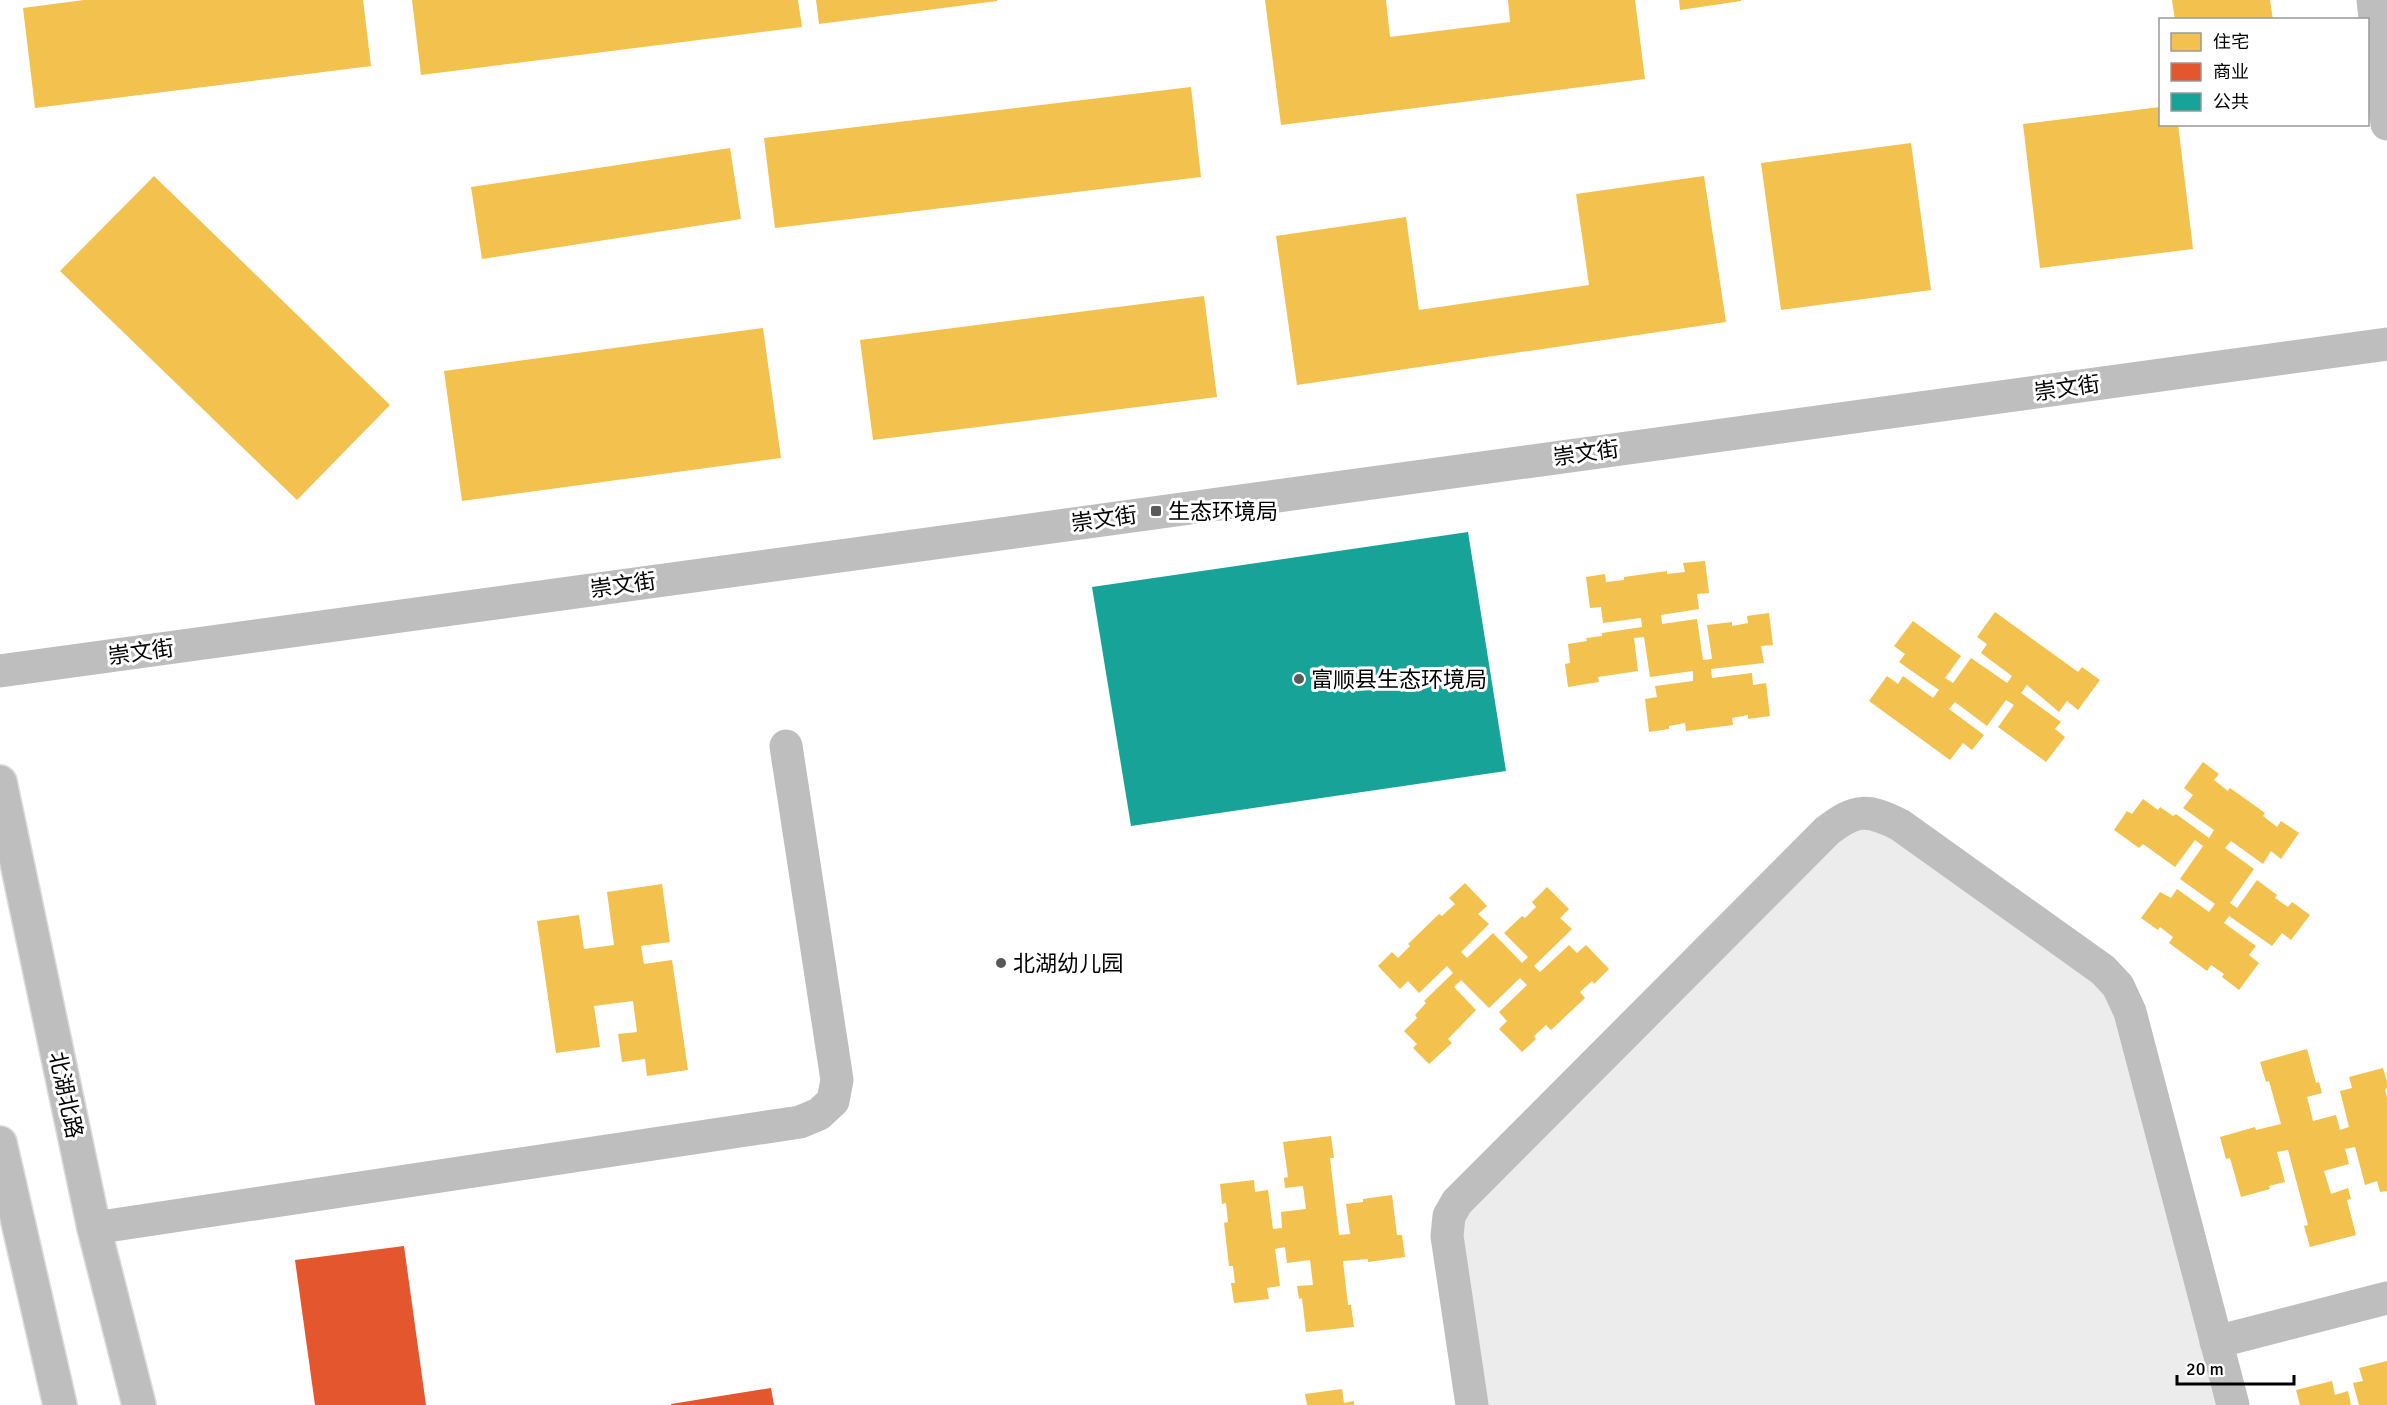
<svg xmlns="http://www.w3.org/2000/svg" width="2387" height="1405" font-family="Signika,'Noto Sans SC',sans-serif">
  <style>
    .green { fill: #ececec }
    .homes { fill: #f2c14e }
    .shops { fill: #e4572e }
    .public { fill: #17a398 }
    .lines { fill: none; stroke-linecap: round; stroke-linejoin: round }
    .major-casing { stroke: #dbdbdb; stroke-width: 36 }
    .minor { stroke: #bebebe; stroke-width: 33 }
    .major { stroke: #bebebe; stroke-width: 33 }
    .poi-dot { fill: #595959; stroke: #fff; stroke-width: 2 }
    .labels { text-anchor: middle; dominant-baseline: central; stroke-width: 6; stroke-linejoin: round; paint-order: stroke }
    .street-label { font-size: 22px; fill: #000; stroke: #fff }
    .poi-label { font-size: 22px; fill: #000; stroke: #fff; text-anchor: start }
  </style>
  <rect width="100%" height="100%" fill="#fff"/>
  <path class="green" d="M1864,828H1878L2071,963L2106,994L2118,1017L2220,1405H1484L1462,1225L1479,1198L1849,833Z"/>
  <g class="homes">
    <path d="M84,0H363L371,66L35,108L23,8Z"/>
    <path d="M412,0H798L802,27L421,75Z"/>
    <path d="M816,0H997V1L819,24Z"/>
    <path d="M1265,0H1386L1390,37L1510,22L1508,0H1635L1645,79L1281,125Z"/>
    <path d="M1679,0H1741V1L1680,10Z"/>
    <path d="M2172,0H2270L2273,20H2175Z"/>
    <path d="M1191,87L1201,177L775,228L764,138Z"/>
    <path d="M2160,107V124H2178L2193,249L2040,268L2023,124Z"/>
    <path d="M1911,143L1931,290L1781,310L1761,163Z"/>
    <path d="M730,148L741,219L482,259L471,187Z"/>
    <path d="M154,176L390,405L297,500L60,271Z"/>
    <path d="M1704,176L1726,322L1297,385L1276,236L1406,217L1419,310L1589,285L1576,194Z"/>
    <path d="M1204,296L1217,397L873,440L860,340Z"/>
    <path d="M763,328L781,458L462,501L444,371Z"/>
    <path d="M1705,561L1709,593L1697,594L1699,609L1661,615L1662,624L1697,619L1703,660L1712,659L1707,625L1732,622V626L1748,623L1747,616L1769,613L1773,645L1761,646L1764,663L1711,669L1712,678L1752,673L1753,685L1766,683L1770,716L1748,719V715L1732,718L1733,725L1686,731L1685,723L1669,726V729L1649,732L1645,699L1657,697L1655,686L1693,681V671L1650,677L1644,637L1634,638L1638,671L1598,677L1599,682L1568,687L1565,664L1570,663L1568,644L1587,641L1586,638L1602,636V633L1642,627L1641,618L1603,623L1601,607L1590,608L1586,577L1605,574L1606,582L1624,580V577L1667,571V574L1685,572L1683,563Z"/>
    <path d="M1995,612L2078,672L2082,667L2100,680L2078,710L2067,701L2059,712L2027,685L2021,693L2061,722L2055,729L2065,737L2046,762L1998,727L2014,705L2006,700L1987,726L1955,702L1949,709L1984,735L1972,750L1963,743L1950,760L1869,701L1887,676L1898,684L1903,676L1933,698L1939,690L1899,662L1905,654L1894,646L1913,621L1961,656L1945,678L1953,683L1971,658L2007,683L2012,676L1981,653L1987,644L1977,637Z"/>
    <path d="M2203,762L2219,774L2214,780L2228,791L2230,788L2265,813L2263,816L2277,827L2281,821L2299,833L2281,859L2271,851L2263,864L2231,841L2225,848L2254,869L2230,903L2237,908L2257,880L2277,895L2275,898L2288,907L2292,902L2310,915L2291,940L2282,933L2272,946L2229,916L2224,923L2256,946L2249,955L2259,963L2239,990L2222,977L2224,974L2211,965L2207,971L2169,943L2173,937L2160,927L2158,930L2141,918L2160,892L2171,898L2177,889L2209,912L2215,904L2180,879L2203,846L2195,840L2175,867L2143,844L2139,848L2114,830L2127,811L2132,814L2143,799L2158,810L2160,807L2173,816L2176,814L2209,838L2214,830L2183,808L2193,795L2184,788Z"/>
    <path d="M1465,883L1487,906L1478,914L1489,924L1461,952L1467,958L1493,933L1522,963L1528,957L1504,933L1522,916L1525,918L1536,907L1532,902L1547,887L1569,909L1560,918L1572,929L1534,966L1540,972L1569,945L1577,953L1586,945L1609,969L1594,984L1592,981L1580,992L1585,998L1551,1030L1546,1025L1534,1036L1536,1039L1522,1052L1499,1029L1507,1021L1499,1012L1527,985L1520,978L1489,1008L1461,980L1454,987L1476,1010L1448,1039L1452,1043L1429,1064L1413,1048L1417,1044L1404,1031L1417,1018L1415,1015L1426,1003L1424,1001L1453,973L1447,966L1419,993L1408,981L1400,989L1378,966L1392,952L1398,958L1410,946L1408,944L1439,914L1442,916L1455,904L1449,898Z"/>
    <path d="M662,884L670,942L641,946L644,964L672,960L688,1070L647,1076L645,1059L622,1062L618,1034L637,1032L633,1001L594,1006L600,1047L556,1053L537,921L579,915L584,949L614,945L607,892Z"/>
    <path d="M2307,1049L2316,1083L2319,1082L2322,1093L2307,1097L2313,1121L2336,1115L2340,1130L2349,1127L2340,1091L2352,1088L2349,1077L2383,1068L2387,1082V1088L2385,1089L2387,1098V1191L2380,1192L2377,1181L2365,1185L2355,1147L2345,1149L2349,1164L2324,1171L2331,1194L2348,1188L2351,1199L2347,1200L2356,1235L2310,1247L2304,1226L2308,1225L2288,1150L2277,1152L2285,1182L2269,1186L2270,1189L2241,1197L2230,1158L2226,1159L2220,1137L2255,1127L2256,1130L2281,1124L2269,1081L2266,1082L2260,1062Z"/>
    <path d="M1331,1136L1334,1158H1330L1339,1235L1350,1234L1346,1204L1363,1202V1199L1392,1195L1397,1235H1402L1405,1257L1368,1262V1259L1343,1261L1348,1305H1351L1354,1327L1306,1332L1302,1298L1299,1299L1297,1286L1313,1285L1310,1260L1287,1263L1285,1247L1275,1249L1280,1286L1267,1288L1269,1299L1234,1303L1231,1283H1235L1233,1266H1229L1224,1223L1228,1222L1226,1203L1222,1204L1220,1184L1254,1180L1255,1192L1268,1190L1273,1229L1282,1228L1281,1212L1306,1209L1303,1186L1285,1188L1284,1178L1288,1177L1283,1142Z"/>
    <path d="M2387,1361V1405H2359L2353,1383L2363,1381L2359,1368Z"/>
    <path d="M2332,1381L2335,1395L2348,1391L2351,1405H2300L2296,1390Z"/>
    <path d="M1342,1389L1344,1403L1354,1401V1405H1307L1305,1394Z"/>
  </g>
  <g class="shops">
    <path d="M404,1246L426,1405H315L295,1260Z"/>
    <path d="M771,1388L774,1405H671V1404Z"/>
  </g>
  <path class="public" d="M1468,532L1506,771L1131,826L1092,587Z"/>
  <g class="lines">
    <defs>
      <g id="major">
        <path d="M0,782L94,1228L139,1405"/>
        <path d="M0,1143L60,1405"/>
      </g>
    </defs>
    <use href="#major" class="major-casing"/>
    <g class="minor">
      <path d="M2373,0L2387,124"/>
      <path d="M0,671L2387,344"/>
      <path d="M94,1228L800,1122L819,1114L833,1101L837,1080L786,746"/>
      <path d="M2216,1342L2387,1298"/>
      <path d="M1472,1405L1447,1236L1449,1216L1457,1202L1827,831C1856,808 1868,809 1900,825L2103,970L2118,986L2130,1012L2233,1405"/>
    </g>
    <use href="#major" class="major"/>
  </g>
  <g class="poi-dot">
    <rect x="1150" y="505" width="12" height="12" rx="3"/>
    <circle cx="1299" cy="679" r="6"/>
    <circle cx="1001" cy="963" r="6"/>
  </g>
  <g class="labels">
    <g class="street-label">
      <text transform="translate(2067 388) rotate(-8)">崇文街</text>
      <text transform="translate(1586 453) rotate(-8)">崇文街</text>
      <text transform="translate(1104 519) rotate(-8)">崇文街</text>
      <text transform="translate(623 585) rotate(-8)">崇文街</text>
      <text transform="translate(141 652) rotate(-8)">崇文街</text>
      <text transform="translate(66 1095) rotate(78)">北湖北路</text>
    </g>
    <g class="poi-label">
      <text x="1168" y="511">生态环境局</text>
      <text x="1311" y="679">富顺县生态环境局</text>
      <text x="1013" y="963">北湖幼儿园</text>
    </g>
  </g>
  <rect x="2159" y="18" width="210" height="108" fill="#ffffff" stroke="#999999" stroke-width="1.5"/>
  <rect x="2171" y="33" width="30" height="18" fill="#f2c14e" stroke="#999999" stroke-width="1.5"/>
  <text x="2213" y="48" font-size="18" fill="#000000">住宅</text>
  <rect x="2171" y="63" width="30" height="18" fill="#e4572e" stroke="#999999" stroke-width="1.5"/>
  <text x="2213" y="78" font-size="18" fill="#000000">商业</text>
  <rect x="2171" y="93" width="30" height="18" fill="#17a398" stroke="#999999" stroke-width="1.5"/>
  <text x="2213" y="108" font-size="18" fill="#000000">公共</text>
  <path d="M2177 1375v9h117v-9" fill="none" stroke="#000000" stroke-width="3"/>
  <text x="2186" y="1375" font-size="18" fill="#000000" stroke="#ffffff" stroke-width="4.5" paint-order="stroke">20 m</text>
</svg>
